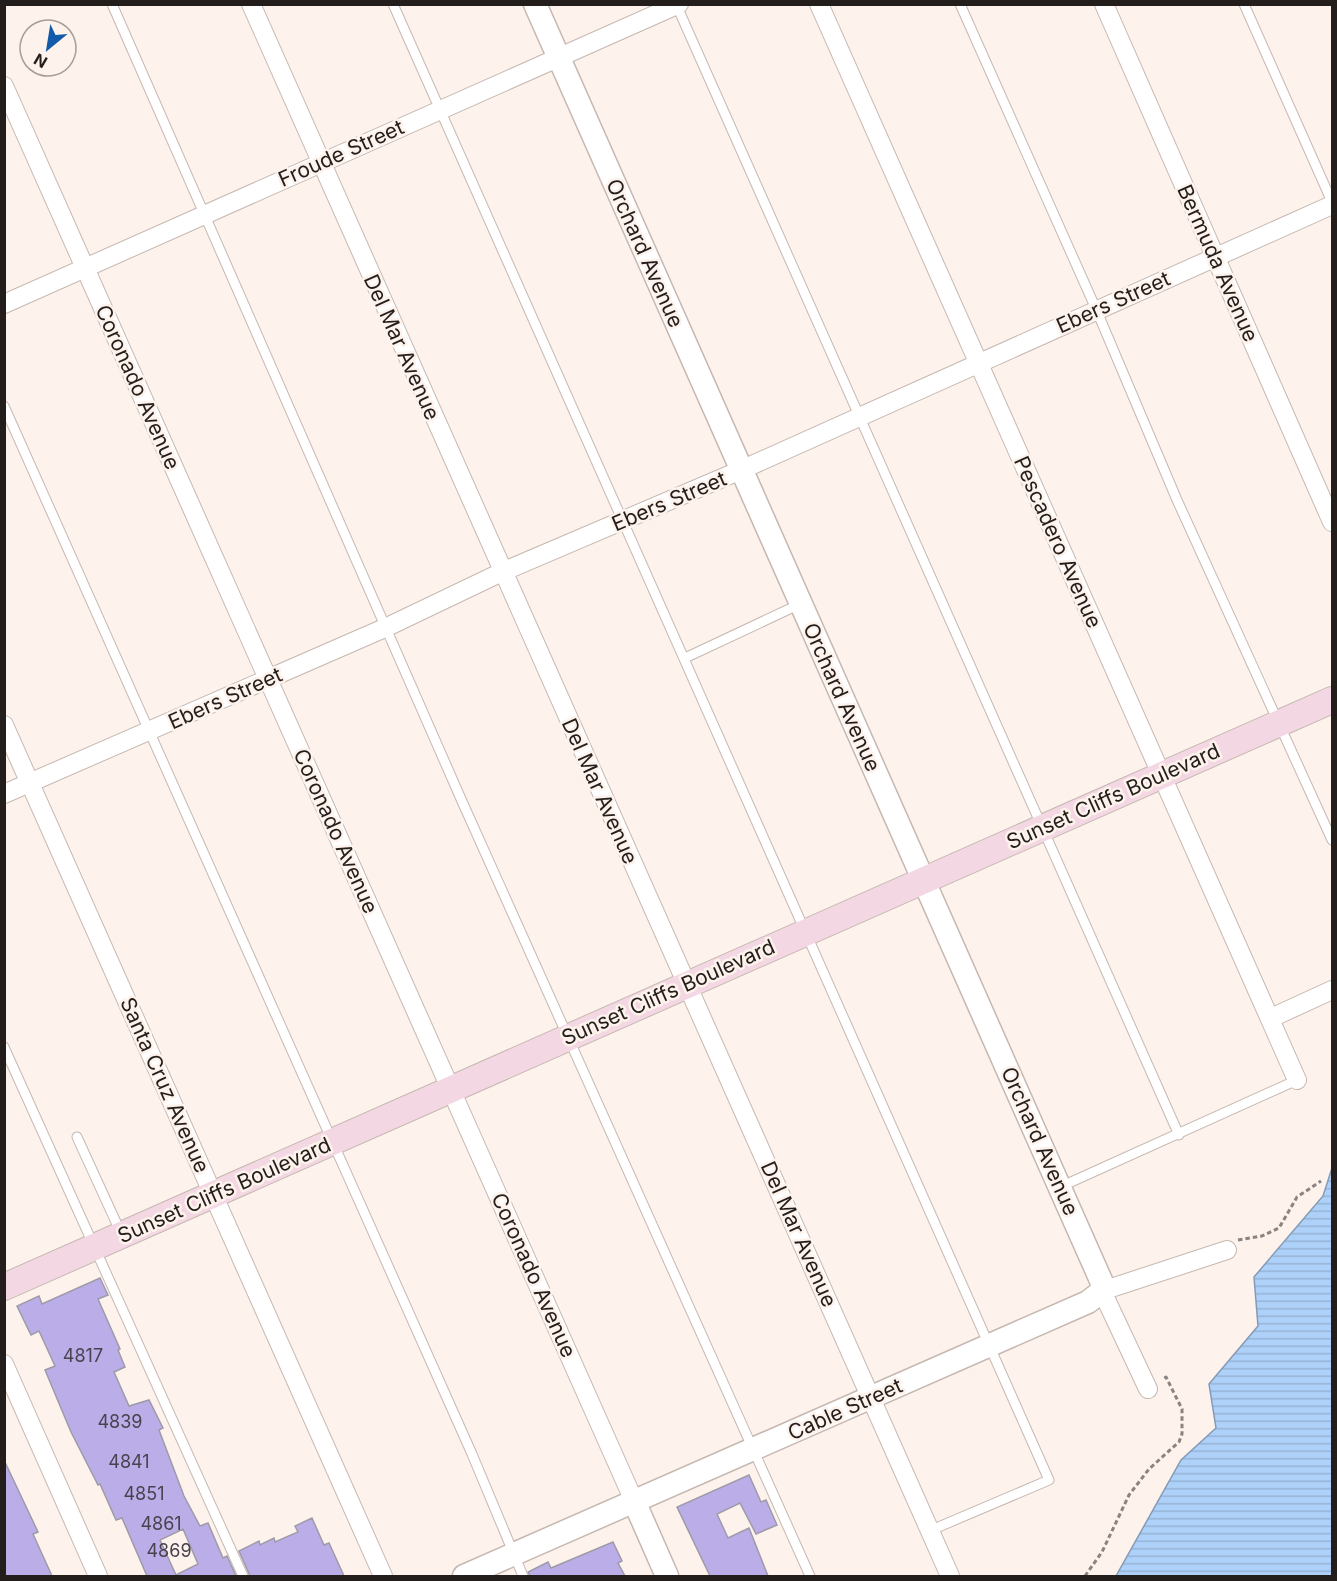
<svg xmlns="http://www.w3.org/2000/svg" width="1337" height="1581" font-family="Inter,sans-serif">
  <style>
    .water { fill: url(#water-rules); stroke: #849bb6; stroke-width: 1.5 }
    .building { fill: #bbade8; stroke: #9e9ba8; stroke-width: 1.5; fill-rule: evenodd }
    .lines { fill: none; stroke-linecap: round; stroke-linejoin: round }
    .service-casing { stroke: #c6b8b1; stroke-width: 11 }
    .minor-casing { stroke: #c6b8b1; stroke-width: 20 }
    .tertiary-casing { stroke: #c6b8b1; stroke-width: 25 }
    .secondary-casing { stroke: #c6b8b1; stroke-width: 28 }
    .path { stroke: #8b837f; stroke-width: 3; stroke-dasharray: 4.5 3; stroke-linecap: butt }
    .service { stroke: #fff; stroke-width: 9 }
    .minor { stroke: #fff; stroke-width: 18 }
    .tertiary { stroke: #fff; stroke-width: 22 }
    .secondary { stroke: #f3d8e4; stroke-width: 26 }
    .labels { text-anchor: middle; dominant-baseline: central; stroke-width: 5; stroke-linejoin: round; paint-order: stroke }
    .number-label { font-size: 18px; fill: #49424e }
    .street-label { font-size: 21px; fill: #231e1b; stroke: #fdf2ec }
  </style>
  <defs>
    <pattern id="water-rules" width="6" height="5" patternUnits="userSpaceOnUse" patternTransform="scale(1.5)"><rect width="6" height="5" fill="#aed1f9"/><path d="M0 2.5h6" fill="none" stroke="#95b3d5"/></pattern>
  </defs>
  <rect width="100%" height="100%" fill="#fdf2ec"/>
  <path class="water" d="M1332,1168V1576H1116L1181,1460L1216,1428L1209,1384L1258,1326L1254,1277L1323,1196Z"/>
  <g class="building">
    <path d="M100,1278L108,1295L98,1299L120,1349L118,1350L125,1367L114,1372L129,1406L149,1400L163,1428L159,1430L184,1496L200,1526L208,1523L223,1558L227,1556L236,1576H147L122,1518L116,1520L100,1484L98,1485L71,1432L45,1370L55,1366L39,1331L31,1335L17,1306L39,1296L42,1304ZM183,1529L198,1564L176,1575L160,1540Z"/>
    <path d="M4,1460L38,1532L33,1534L52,1576H4Z"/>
    <path d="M749,1475L761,1502L766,1500L777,1525L756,1534L740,1503L717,1514L728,1538L749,1528L768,1576H710L677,1507Z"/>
    <path d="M312,1518L324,1545L329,1543L344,1576H250L239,1551L259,1541L260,1545L274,1538L275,1542L298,1532L295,1526Z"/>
    <path d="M613,1542L622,1561L618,1563L625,1576H530L528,1572L548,1562L551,1568Z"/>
  </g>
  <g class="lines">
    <defs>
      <g id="service">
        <path d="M112,4L461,799L810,1576"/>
        <path d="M393,4L1049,1480L929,1531"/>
        <path d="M676,4L1179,1135"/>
        <path d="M960,4L1096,309L1177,500L1332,840"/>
        <path d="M1244,4L1332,202"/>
        <path d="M4,406L472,1454L523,1576"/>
        <path d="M685,658L800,604"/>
        <path d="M4,1047L243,1576"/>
        <path d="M77,1137L121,1233"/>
        <path d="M1060,1187L1297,1080"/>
      </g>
      <g id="minor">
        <path d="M251,4L950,1576"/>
        <path d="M819,4L1297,1080"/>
        <path d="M1104,4L1332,522"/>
        <path d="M4,86L634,1501"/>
        <path d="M4,304L679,4"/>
        <path d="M4,725L383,1576"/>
        <path d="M4,794L387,627L502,572L741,470L1332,205"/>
        <path d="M1271,1018L1332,990"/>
        <path d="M4,1364L98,1576"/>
        <path d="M1148,1389L1102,1291L1227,1250"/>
      </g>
      <g id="tertiary">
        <path d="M634,1501L667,1576"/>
        <path d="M464,1576L1088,1302L1102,1291L1103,1285L535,4"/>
      </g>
      <path id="secondary" d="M4,1287L1332,700"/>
    </defs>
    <use href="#service" class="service-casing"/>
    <use href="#minor" class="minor-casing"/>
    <use href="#tertiary" class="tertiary-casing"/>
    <use href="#secondary" class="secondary-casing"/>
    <g class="path">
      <path d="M1238,1240L1262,1236L1279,1228L1297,1197L1321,1181"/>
      <path d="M1085,1576L1102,1552L1129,1495L1149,1469L1179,1442L1182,1434V1409L1166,1377L1162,1380"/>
    </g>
    <use href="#service" class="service"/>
    <use href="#minor" class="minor"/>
    <use href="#tertiary" class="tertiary"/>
    <use href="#secondary" class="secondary"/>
  </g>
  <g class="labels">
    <g class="number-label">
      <text x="83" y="1355">4817</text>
      <text x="120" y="1421">4839</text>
      <text x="129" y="1461">4841</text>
      <text x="144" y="1493">4851</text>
      <text x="161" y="1523">4861</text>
      <text x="169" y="1550">4869</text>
    </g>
    <g class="street-label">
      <text transform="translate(341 153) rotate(-24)">Froude Street</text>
      <text transform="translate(645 253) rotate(66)">Orchard Avenue</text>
      <text transform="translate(1218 263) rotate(66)">Bermuda Avenue</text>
      <text transform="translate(1113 302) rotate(-24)">Ebers Street</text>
      <text transform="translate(402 347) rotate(66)">Del Mar Avenue</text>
      <text transform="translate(138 387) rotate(66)">Coronado Avenue</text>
      <text transform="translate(669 501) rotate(-23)">Ebers Street</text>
      <text transform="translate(1058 542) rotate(66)">Pescadero Avenue</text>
      <text transform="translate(842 697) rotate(66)">Orchard Avenue</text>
      <text transform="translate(225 698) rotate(-24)">Ebers Street</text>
      <text transform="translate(600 791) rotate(66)">Del Mar Avenue</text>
      <text transform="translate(1113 796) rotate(-24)">Sunset Cliffs Boulevard</text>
      <text transform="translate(336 831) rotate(66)">Coronado Avenue</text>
      <text transform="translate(668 992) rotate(-24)">Sunset Cliffs Boulevard</text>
      <text transform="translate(165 1085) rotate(66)">Santa Cruz Avenue</text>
      <text transform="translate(1040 1141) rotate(66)">Orchard Avenue</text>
      <text transform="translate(224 1190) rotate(-24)">Sunset Cliffs Boulevard</text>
      <text transform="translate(799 1234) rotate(66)">Del Mar Avenue</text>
      <text transform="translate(534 1275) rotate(66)">Coronado Avenue</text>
      <text transform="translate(845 1409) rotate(-24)">Cable Street</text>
    </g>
  </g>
  <rect width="1337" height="1581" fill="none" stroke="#231e1b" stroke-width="12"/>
  <g transform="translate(48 48) rotate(210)"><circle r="28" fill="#fdf2ec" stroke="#a69d98" stroke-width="1.5"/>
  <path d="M0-4.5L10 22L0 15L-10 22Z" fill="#125bab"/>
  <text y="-9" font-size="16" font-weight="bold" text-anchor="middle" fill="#231e1b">N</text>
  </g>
</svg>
